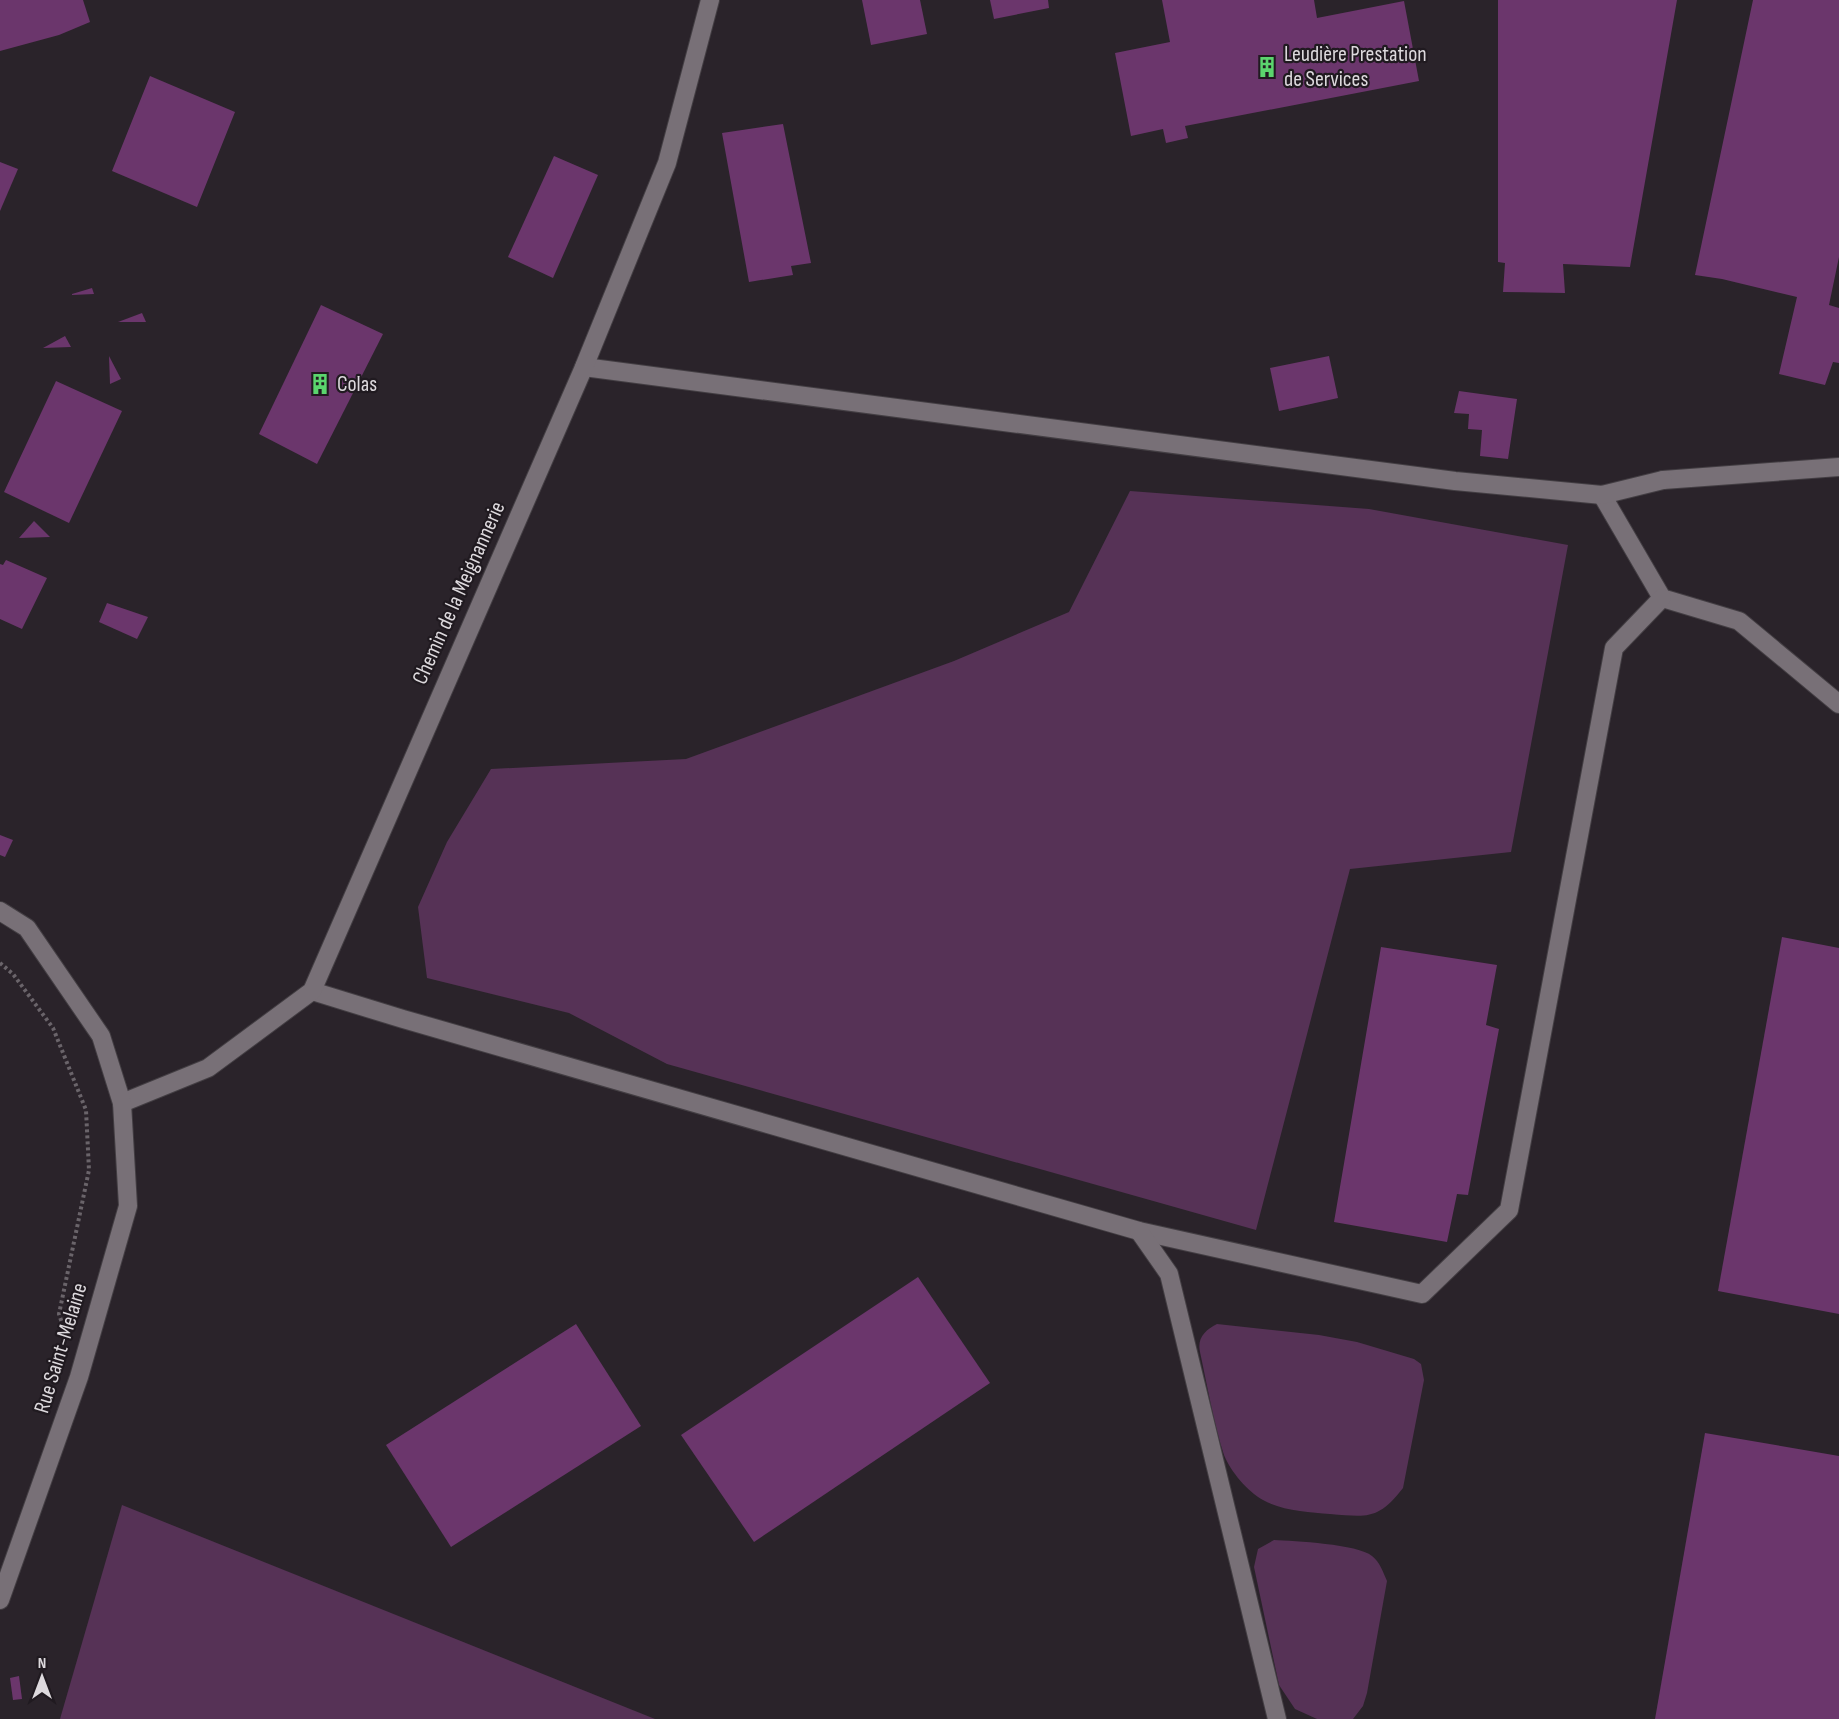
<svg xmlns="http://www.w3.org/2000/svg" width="1839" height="1719" font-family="'Sofia Sans Condensed',sans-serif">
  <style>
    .green { fill: #563256 }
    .building { fill: #6b366c }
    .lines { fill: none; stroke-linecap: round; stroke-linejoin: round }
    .lane-casing { stroke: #433e43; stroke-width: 20 }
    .street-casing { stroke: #433e43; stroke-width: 20 }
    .secondary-casing { stroke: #433e43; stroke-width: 20 }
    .path { stroke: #6a646a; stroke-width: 4; stroke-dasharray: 3 3; stroke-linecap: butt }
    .lane { stroke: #787077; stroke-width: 18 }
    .street { stroke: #787077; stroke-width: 18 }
    .secondary { stroke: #787077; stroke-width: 18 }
    .labels { text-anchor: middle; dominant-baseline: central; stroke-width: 4.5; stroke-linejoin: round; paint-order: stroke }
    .poi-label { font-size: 22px; fill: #ddd9dd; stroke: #201a20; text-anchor: start }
    .street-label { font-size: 22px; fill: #ddd9dd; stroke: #201a20 }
  </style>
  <rect width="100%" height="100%" fill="#2a232a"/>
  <g class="green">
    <path d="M1130,491L1369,509L1568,545L1511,852L1350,869L1256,1230L667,1064L569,1013L427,978L418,907L447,842L491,769L686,759L954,661L1069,612Z"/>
    <path d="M1217,1324L1319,1335L1357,1342L1414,1359L1421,1364L1424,1380L1403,1488C1378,1520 1368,1517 1330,1514C1309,1512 1282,1511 1263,1500C1247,1491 1231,1472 1224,1455C1214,1425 1207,1384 1200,1352C1197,1338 1205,1330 1217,1324Z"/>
    <path d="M122,1505L655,1719H60Z"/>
    <path d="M1274,1540C1294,1541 1358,1544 1372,1556C1380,1562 1383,1572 1387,1581L1367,1693L1363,1706L1353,1719H1317L1295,1709L1279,1685L1254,1567L1258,1549Z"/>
  </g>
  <g class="building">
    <path d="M0,0H83L90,22L59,35L0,51Z"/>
    <path d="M862,0H920L927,34L871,45Z"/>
    <path d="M990,0H1048L1049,8L994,19Z"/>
    <path d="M1162,0H1314L1317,18L1404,1L1419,81L1185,126L1188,138L1166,143L1163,129L1131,136L1115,53L1170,42Z"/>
    <path d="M1498,0H1677L1630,267L1563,264L1565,293L1503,292L1505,263L1498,262Z"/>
    <path d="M1753,0H1839V257L1829,305L1839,308V363L1833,362L1825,385L1779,374L1797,297L1722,279L1695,275Z"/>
    <path d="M150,76L235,112L197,207L112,171Z"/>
    <path d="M783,124L811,263L791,266L793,275L749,282L722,133Z"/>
    <path d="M554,156L598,175L553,278L508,257Z"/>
    <path d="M0,162L18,169L0,211Z"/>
    <path d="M92,288L94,294L72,295V294Z"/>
    <path d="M321,305L383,334L317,464L259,434Z"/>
    <path d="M142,313L146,322H118Z"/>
    <path d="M65,336L71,347L43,348Z"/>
    <path d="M109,356L121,379L110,384Z"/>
    <path d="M1329,356L1338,398L1279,411L1270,368Z"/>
    <path d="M56,381L122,411L69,523L4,492Z"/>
    <path d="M1459,391L1517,399L1508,459L1480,456L1482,430L1468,429L1469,414L1454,413Z"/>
    <path d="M34,521L50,537L19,538Z"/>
    <path d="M6,560L47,578L22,629L0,619V564L3,565Z"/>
    <path d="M107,603L148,617L137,639L99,622Z"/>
    <path d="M0,835L13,840L5,857L0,855Z"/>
    <path d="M1782,937L1839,948V1314L1718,1291Z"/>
    <path d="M1381,947L1497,965L1486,1025L1499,1029L1468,1195L1457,1194L1447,1242L1334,1222Z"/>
    <path d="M918,1277L990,1383L754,1542L681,1435Z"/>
    <path d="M576,1324L641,1426L451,1547L386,1445Z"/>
    <path d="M1705,1433L1839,1456V1719H1655Z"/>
    <path d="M19,1676L22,1699L13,1700L10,1678Z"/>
  </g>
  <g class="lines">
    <defs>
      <g id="lane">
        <path d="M1663,480L1839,467"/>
        <path d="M1602,495L1662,598L1739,621L1839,704"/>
        <path d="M312,991L403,1019L1139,1231L1422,1294L1509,1210L1614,648L1662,598"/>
        <path d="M1139,1231L1169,1274L1277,1719"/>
      </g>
      <g id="street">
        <path d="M584,367L1455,481L1602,495L1663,480"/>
        <path d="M122,1103L208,1068L312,991L584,367L667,163L710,0"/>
      </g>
      <path id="secondary" d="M0,911L27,928L101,1036L122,1103L128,1206L79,1377L0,1600"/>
    </defs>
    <use href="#lane" class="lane-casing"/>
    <use href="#street" class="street-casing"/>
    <use href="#secondary" class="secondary-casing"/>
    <path class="path" d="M0,963L13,974L53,1028L86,1110L89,1170L59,1314L63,1326"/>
    <use href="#lane" class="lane"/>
    <use href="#street" class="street"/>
    <use href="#secondary" class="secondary"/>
  </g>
  <defs>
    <symbol id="building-bare" viewBox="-9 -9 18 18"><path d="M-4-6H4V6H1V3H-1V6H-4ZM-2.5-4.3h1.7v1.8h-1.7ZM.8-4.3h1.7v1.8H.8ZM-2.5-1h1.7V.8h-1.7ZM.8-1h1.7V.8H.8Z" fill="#5bd56e" stroke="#201a20" stroke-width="2.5" paint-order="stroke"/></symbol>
  </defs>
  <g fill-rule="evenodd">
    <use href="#building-bare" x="1252" y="52" width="30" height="30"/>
    <use href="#building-bare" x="305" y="369" width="30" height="30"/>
  </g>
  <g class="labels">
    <g class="poi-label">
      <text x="1284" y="54">Leudière Prestation<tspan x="1284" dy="25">de Services</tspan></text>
      <text x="337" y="384">Colas</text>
    </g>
    <g class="street-label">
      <text transform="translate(459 593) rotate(-66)">Chemin de la Meignannerie</text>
      <text transform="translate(61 1348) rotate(-73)">Rue Saint-Melaine</text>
    </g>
  </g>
  <g transform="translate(42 1677)" stroke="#201a20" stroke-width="4.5" paint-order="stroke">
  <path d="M0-4.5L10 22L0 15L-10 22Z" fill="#ddd9dd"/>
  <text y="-9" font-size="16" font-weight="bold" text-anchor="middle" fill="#ddd9dd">N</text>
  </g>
</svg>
